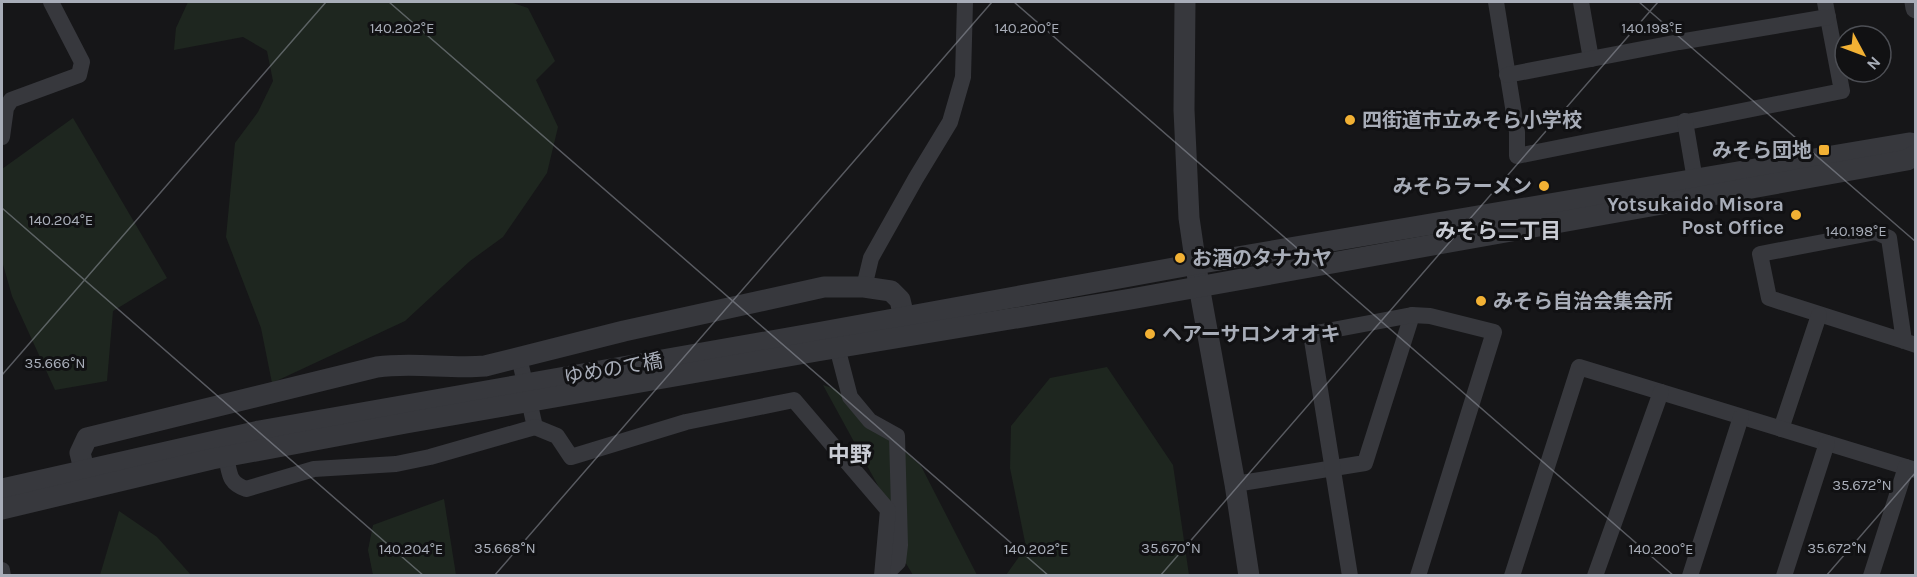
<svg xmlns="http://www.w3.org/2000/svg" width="1917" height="577" font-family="Karla,'Noto Sans JP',sans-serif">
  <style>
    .green { fill: #1e261f }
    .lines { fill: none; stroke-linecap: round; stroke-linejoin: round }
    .minor { stroke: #37383d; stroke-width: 16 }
    .tertiary { stroke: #37383d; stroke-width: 21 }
    .ticks { fill: none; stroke: #a8adb8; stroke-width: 1.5; stroke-opacity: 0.45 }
    .poi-dot { fill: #f2b134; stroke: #111113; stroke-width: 2 }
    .labels { text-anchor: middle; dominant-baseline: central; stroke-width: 6; stroke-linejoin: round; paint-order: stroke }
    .poi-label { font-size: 20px; font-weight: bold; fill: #a8adb8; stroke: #111113; text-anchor: start }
    .street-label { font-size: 20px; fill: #a8adb8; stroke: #111113 }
    .neighbourhood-label { font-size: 21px; font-weight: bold; fill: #c9ccd4; stroke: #111113 }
    .quarter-label { font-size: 22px; font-weight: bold; fill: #c9ccd4; stroke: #111113 }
    .ticks-label { font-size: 15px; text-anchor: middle; fill: #a8adb8; stroke: #111113; stroke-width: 6; stroke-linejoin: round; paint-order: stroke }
  </style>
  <rect width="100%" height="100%" fill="#161618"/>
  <g class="green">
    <path d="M188,2H510L528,8L555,61L536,80L558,127L547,173L503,237L470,261L405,321L272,383L261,328L226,237L235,143L258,112L273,81L267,51L243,37L174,50L176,28Z"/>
    <path d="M73,118L167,278L113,311L107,381L55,390L12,296L2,261V169Z"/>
    <path d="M1107,367L1173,465L1189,575H1006L1026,547L1010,468L1011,426L1050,378Z"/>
    <path d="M823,385L835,389L921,466L977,575H913L904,560L882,493Z"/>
    <path d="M444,499L456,575H373L368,550L373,525Z"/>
    <path d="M119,511L157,537L191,575H100Z"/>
  </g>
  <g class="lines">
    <g class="minor">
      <path d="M1496,2L1517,132V156L1842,91L1825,2"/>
      <path d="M1581,2L1591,59"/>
      <path d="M1507,75L1679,42L1828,17"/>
      <path d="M1685,121L1695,180"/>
      <path d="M2,137L6,108L11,100L79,75L82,62L51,2"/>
      <path d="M864,287L871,258L916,178L950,122L963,77L965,2"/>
      <path d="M1904,341L1889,238L1876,232L1760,254L1769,298L1904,341L1916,345"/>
      <path d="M837,347L850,397L870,421L897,436L900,545L898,562L888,572H883"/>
      <path d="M519,357L535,427"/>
      <path d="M1781,429L1819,315"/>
      <path d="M226,457C230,473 228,483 246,489L314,469L396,464L430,457L535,427L557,436L571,457L686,422L794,400L888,510L882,576"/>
      <path d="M1235,484L1365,463L1412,315"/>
      <path d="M2,570L3,576"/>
      <path d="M1350,576L1311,334L1412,315L1430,316L1494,332L1418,576"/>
      <path d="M1512,576L1579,367L1916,470"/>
      <path d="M1595,576L1661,392"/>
      <path d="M1690,576L1741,417"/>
      <path d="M1784,576L1827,443"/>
      <path d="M1871,576L1906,467"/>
    </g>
    <g class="tertiary">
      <path d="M1185,2L1184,110L1189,218L1199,286L1235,484L1249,576"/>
      <path d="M1915,2L1916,8"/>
      <path d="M84,469L80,453L87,438L377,367C413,362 449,369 485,366L624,331L824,287H864L891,291L900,300L904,317"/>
      <path d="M2,489L259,431L822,332L1196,264L1909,143L1916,144"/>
      <path d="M2,509L212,459L406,423L817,351L1131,299L1907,160L1916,155"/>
    </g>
  </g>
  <path class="ticks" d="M389,2L1049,576M1014,2L1674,576M1639,2L1916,242M2,208L424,576M2,375L326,2M494,576L992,2M1160,576L1658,2M1826,576L1916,472"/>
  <g class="poi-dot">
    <circle cx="1350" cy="120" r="6"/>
    <rect x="1818" y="144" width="12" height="12" rx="3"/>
    <circle cx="1544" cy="186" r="6"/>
    <circle cx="1796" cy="215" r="6"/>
    <circle cx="1180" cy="258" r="6"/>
    <circle cx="1481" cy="301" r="6"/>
    <circle cx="1150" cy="334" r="6"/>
  </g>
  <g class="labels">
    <g class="poi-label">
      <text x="1362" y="120">四街道市立みそら小学校</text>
      <text x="1812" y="150" text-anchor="end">みそら団地</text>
      <text x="1532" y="186" text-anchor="end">みそらラーメン</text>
      <text x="1784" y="204" text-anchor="end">Yotsukaido Misora<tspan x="1784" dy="23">Post Office</tspan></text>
      <text x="1192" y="258">お酒のタナカヤ</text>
      <text x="1493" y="301">みそら自治会集会所</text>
      <text x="1162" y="334">ヘアーサロンオオキ</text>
    </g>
    <g class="street-label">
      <text transform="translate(613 369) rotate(-10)">ゆめのて橋</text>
    </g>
    <g class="neighbourhood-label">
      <text x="1498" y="231">みそら二丁目</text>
    </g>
    <g class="quarter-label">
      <text x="850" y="455">中野</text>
    </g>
  </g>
  <g class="ticks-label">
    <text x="402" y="33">140.202°E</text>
    <text x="1027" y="33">140.200°E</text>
    <text x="1652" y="33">140.198°E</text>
    <text x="61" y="225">140.204°E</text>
    <text x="1856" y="236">140.198°E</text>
    <text x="55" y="368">35.666°N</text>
    <text x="1862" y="490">35.672°N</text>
    <text x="505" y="553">35.668°N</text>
    <text x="1171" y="553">35.670°N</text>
    <text x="1837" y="553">35.672°N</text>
    <text x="411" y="554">140.204°E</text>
    <text x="1036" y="554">140.202°E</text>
    <text x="1661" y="554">140.200°E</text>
  </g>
  <rect width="1917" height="577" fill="none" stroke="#a8adb8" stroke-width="6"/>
  <g transform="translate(1863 54) rotate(131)"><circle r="28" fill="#111113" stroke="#4d4f55" stroke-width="1.5"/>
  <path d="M0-4.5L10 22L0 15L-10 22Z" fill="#f2b134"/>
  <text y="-9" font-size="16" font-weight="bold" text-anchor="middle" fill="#a8adb8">N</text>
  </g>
</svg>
